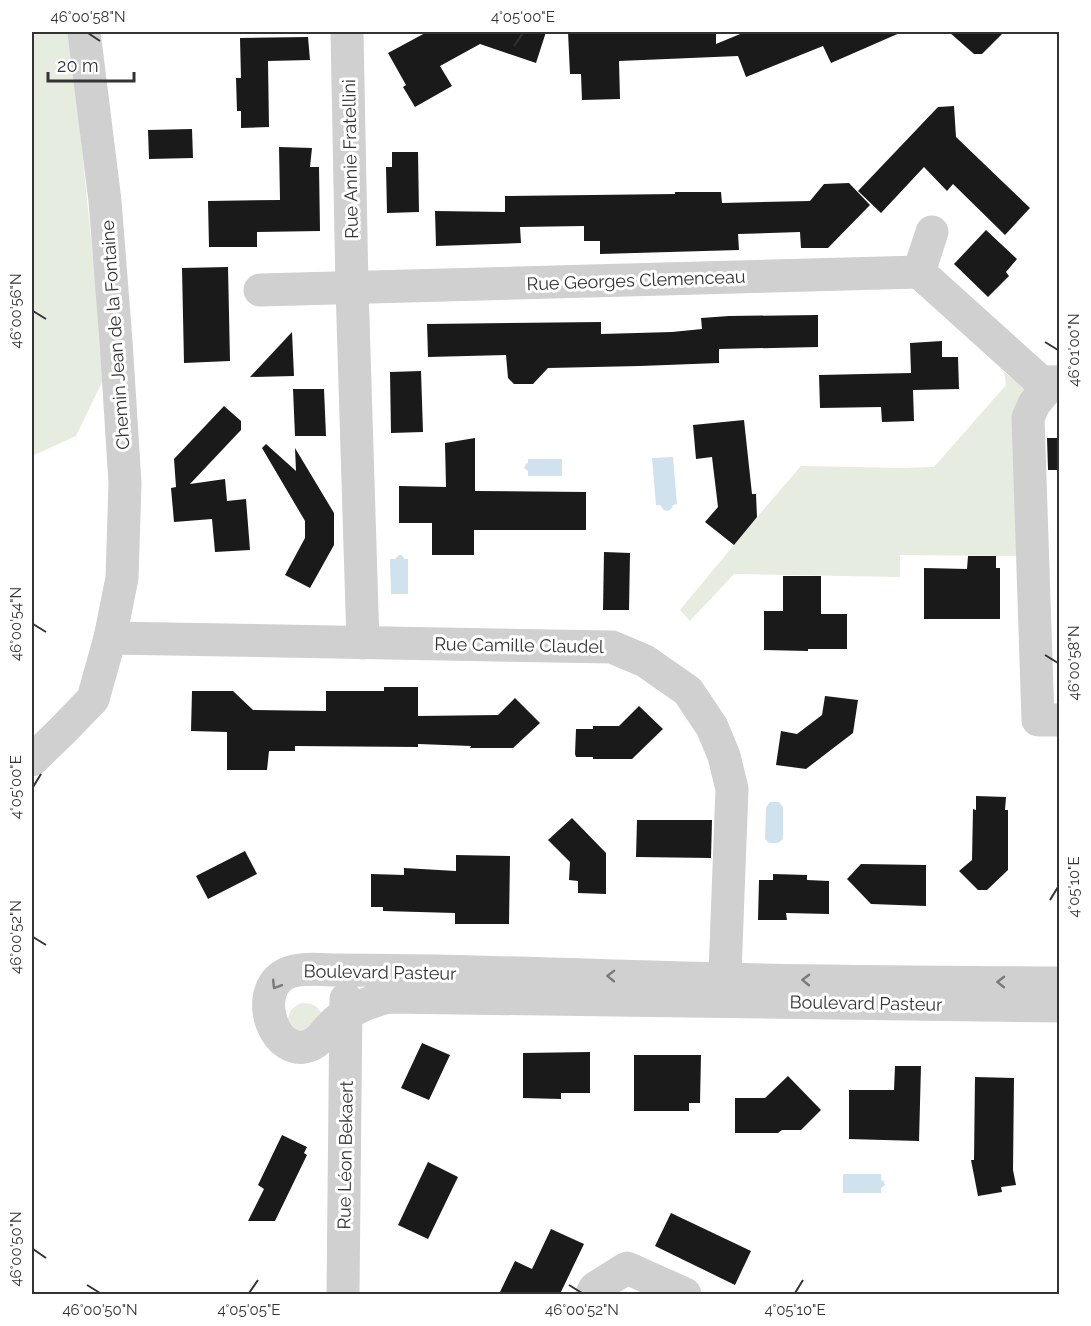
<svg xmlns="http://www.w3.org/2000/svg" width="1091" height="1326" font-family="Raleway,sans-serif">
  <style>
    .green { fill: #e6ecdf }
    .water { fill: #cfe2ee }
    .building { fill: #1a1a1a }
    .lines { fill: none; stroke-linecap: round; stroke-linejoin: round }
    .minor { stroke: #d0d0d0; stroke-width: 33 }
    .oneway { stroke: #7a7a7a }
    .ticks { fill: none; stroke: #333; stroke-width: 2 }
    .labels { text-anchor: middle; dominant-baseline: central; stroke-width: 6; stroke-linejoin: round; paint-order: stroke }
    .street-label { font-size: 18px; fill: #333; stroke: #fff }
    .neatline { fill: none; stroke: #333; stroke-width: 2 }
    .ticks-label { font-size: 15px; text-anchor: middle; fill: #333 }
  </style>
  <rect width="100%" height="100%" fill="#fff"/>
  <g class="green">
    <path d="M32,32H70L105,376L76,436L32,456Z"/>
    <path d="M1004,372L1033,395L1026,556L900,555V577L734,574L690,621L680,610L757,517L801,466L900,468L934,467L1006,385Z"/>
    <path d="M302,1003C311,1003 317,1005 321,1013L301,1037L288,1020C289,1011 293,1006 302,1003Z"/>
  </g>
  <g class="water">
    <path d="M673,457L677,504L673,505L672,508L668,511L664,510L660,505H656L652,458Z"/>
    <path d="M528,459H562V476H528V471L524,468L526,464L528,463Z"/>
    <path d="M399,555H402L404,559H408V594H391L390,559H395Z"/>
    <path d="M770,802H779L783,807V839L778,843H769L765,839L766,807Z"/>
    <path d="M843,1174H881V1180L884,1181L885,1185L881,1188V1193H843Z"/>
  </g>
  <g class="building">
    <path d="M427,32H546L536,63L480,44L440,66L452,86L415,107L403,87L406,85L388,53Z"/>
    <path d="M568,32H716V44L745,32H902L831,63L823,46L746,77L738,56L619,61L620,99L582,100L581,74H570Z"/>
    <path d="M949,32H1004L982,54H974Z"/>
    <path d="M308,37L310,60L268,61L269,127L241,128V111H237L236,78H241L240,38Z"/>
    <path d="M954,106L956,137L1030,208L1005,235L953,184L947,191L924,167L881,213L858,191L938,107Z"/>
    <path d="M192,129L193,158L149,159L148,130Z"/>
    <path d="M279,147L312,148L310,167H319L320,231L257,232V247H209L208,201L280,200Z"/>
    <path d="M392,152H418L419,212L387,213L386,167H392Z"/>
    <path d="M849,183L870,205L828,248H801L800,232L738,234L739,250L600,254V241H584V226L520,227L521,243L436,246L435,211L505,212V196L675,194V192H721L722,203L810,201L824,184Z"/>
    <path d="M986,230L1017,259L1006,272L1009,276L988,297L954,264Z"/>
    <path d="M228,267L230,361L184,363L182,268Z"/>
    <path d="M818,315V347L719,349V363L640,366L548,368L533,384H514L508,378L506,355L428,357L427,324L601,322V334L672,332L702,329L701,318L729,316Z"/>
    <path d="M292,332L294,376L250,377Z"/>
    <path d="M942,341V357H958L959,389L913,390L914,421L882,422L881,407L820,408L819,375L911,373L910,343Z"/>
    <path d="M421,371L423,432L391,433L390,372Z"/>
    <path d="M293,389H324L326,436H295Z"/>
    <path d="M224,406L241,421V430L190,484L225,479L227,501L246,499L250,550L215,552L212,519L174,522L171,488L176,487L174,459Z"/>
    <path d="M744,420L752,494H756L757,517L734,545L705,522L718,507L712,457L696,459L693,425Z"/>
    <path d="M475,438V491L586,492V530H474V555H432V523H399V486L446,487L445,443Z"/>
    <path d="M1047,438H1059V470H1048Z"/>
    <path d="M266,444L296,471L295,448L334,513V545L310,588L285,575L305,538V521L262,448Z"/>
    <path d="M604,552L630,553L629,610H603Z"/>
    <path d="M968,556H996V568H1000V619H924V568L967,569Z"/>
    <path d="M783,576H821V614H847V649H808V651L764,650V611H783Z"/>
    <path d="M384,687H418V716L498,715L515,698L540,723L513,748H470L471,746L418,744V747L295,746V751H269L267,770H227V732L191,731L192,691H233L253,710L326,711V691H384Z"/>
    <path d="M825,696L858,700L853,733L806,769L776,765L781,731L797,734L822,715Z"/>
    <path d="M639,706L663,729L632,759H593V757H576L575,754L576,729H593V726H619Z"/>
    <path d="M976,796L1006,797L1005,810H1008V870L987,890H978L959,871L972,860L973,809L976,810Z"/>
    <path d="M572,818L606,853V894L578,893V881L569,880L570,862L548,840Z"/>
    <path d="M637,820H712L711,858L636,857Z"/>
    <path d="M245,851L257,874L208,899L196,876Z"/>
    <path d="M456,855L510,856L509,924H455V913L383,911V907H371V874L404,875V868L456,871Z"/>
    <path d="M861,864L926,865V906L871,904L847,879Z"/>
    <path d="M773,874L807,875V880L829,881V914L786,913L787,920H758L759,880H773Z"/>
    <path d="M422,1043L450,1055L429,1100L401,1088Z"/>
    <path d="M590,1052V1093H561V1099L523,1098V1053Z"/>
    <path d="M634,1055H701L700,1103H689V1111H634Z"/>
    <path d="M895,1066H921L919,1141L849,1139V1090H894Z"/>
    <path d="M788,1076L821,1110L801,1130H782L778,1133H735V1098H765Z"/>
    <path d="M975,1077L1014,1078L1013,1170L1016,1185L1001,1187L1002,1192L978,1196L971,1160H974Z"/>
    <path d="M282,1135L307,1147L304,1153L307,1155L275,1221H248L264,1189L258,1185Z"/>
    <path d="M428,1162L458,1177L428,1239L398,1225Z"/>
    <path d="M671,1213L751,1251L735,1285L655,1246Z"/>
    <path d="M551,1229L584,1244L560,1294H499L515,1261L532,1269Z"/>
  </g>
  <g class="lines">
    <g class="minor">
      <path d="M347,32L352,287L363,643"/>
      <path d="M919,272L932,232"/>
      <path d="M260,290L919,272L1041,382H1060"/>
      <path d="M1052,382L1034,404L1028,418L1038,720H1060"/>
      <path d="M110,638L612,647L645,661L688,691L712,727L724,756L732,789L724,1000"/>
      <path d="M32,760L62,731L93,699L110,638L122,578L125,483L116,341L105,201L84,32"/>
      <path d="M1060,983C947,982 834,982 721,979C594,976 467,970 339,970C323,970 295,966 282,976C253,996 275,1060 311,1045C322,1040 326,1030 335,1022C351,1009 369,1002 388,997L1060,1006"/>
      <path d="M343,1294L346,999"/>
      <path d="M592,1294L595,1288L627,1268L685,1294"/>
    </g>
  </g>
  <defs><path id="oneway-chevron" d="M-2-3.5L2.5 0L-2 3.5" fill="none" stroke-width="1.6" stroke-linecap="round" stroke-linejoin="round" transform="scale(1.5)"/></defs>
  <g class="oneway">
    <use href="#oneway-chevron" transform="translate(611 976) rotate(-179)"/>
    <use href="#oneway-chevron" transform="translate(806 980) rotate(-179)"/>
    <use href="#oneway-chevron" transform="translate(1001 982) rotate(-179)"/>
    <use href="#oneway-chevron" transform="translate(276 985) rotate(122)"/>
  </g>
  <path class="ticks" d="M88,33L100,41M514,46L523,33M33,311L46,319M1045,342L1058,350M33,624L46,632M1045,655L1058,663M33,787L41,774M1050,900L1058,887M33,937L46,945M33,1249L46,1258M87,1285L100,1293M569,1285L582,1293M249,1293L258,1280M795,1293L803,1280"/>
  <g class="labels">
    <g class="street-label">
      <text transform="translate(350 159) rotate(-91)">Rue Annie Fratellini</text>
      <text transform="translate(636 280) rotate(-2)">Rue Georges Clemenceau</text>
      <text transform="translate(115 335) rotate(-94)">Chemin Jean de la Fontaine</text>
      <text transform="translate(519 645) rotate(1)">Rue Camille Claudel</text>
      <text transform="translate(380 972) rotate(1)">Boulevard Pasteur</text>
      <text transform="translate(866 1003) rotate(1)">Boulevard Pasteur</text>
      <text transform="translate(345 1155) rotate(-89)">Rue Léon Bekaert</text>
    </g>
  </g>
  <rect width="1091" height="1326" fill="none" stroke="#ffffff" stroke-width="66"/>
  <path d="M48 72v9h86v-9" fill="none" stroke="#333333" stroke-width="3"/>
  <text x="57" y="72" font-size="18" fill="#333333" stroke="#ffffff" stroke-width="4.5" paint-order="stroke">20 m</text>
  <rect x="33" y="33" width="1025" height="1260" class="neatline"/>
  <g class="ticks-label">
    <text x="88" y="22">46°00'58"N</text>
    <text x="523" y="22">4°05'00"E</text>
    <text transform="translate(16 311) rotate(-90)" y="5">46°00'56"N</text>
    <text transform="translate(1074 350) rotate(-90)" y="5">46°01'00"N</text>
    <text transform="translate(16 624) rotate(-90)" y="5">46°00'54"N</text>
    <text transform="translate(1074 663) rotate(-90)" y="5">46°00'58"N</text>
    <text transform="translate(16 787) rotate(-90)" y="5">4°05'00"E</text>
    <text transform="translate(1074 887) rotate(-90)" y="5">4°05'10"E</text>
    <text transform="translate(16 937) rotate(-90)" y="5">46°00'52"N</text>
    <text transform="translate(16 1249) rotate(-90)" y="5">46°00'50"N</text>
    <text x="100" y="1315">46°00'50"N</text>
    <text x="249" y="1315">4°05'05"E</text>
    <text x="582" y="1315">46°00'52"N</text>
    <text x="795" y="1315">4°05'10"E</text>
  </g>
</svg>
